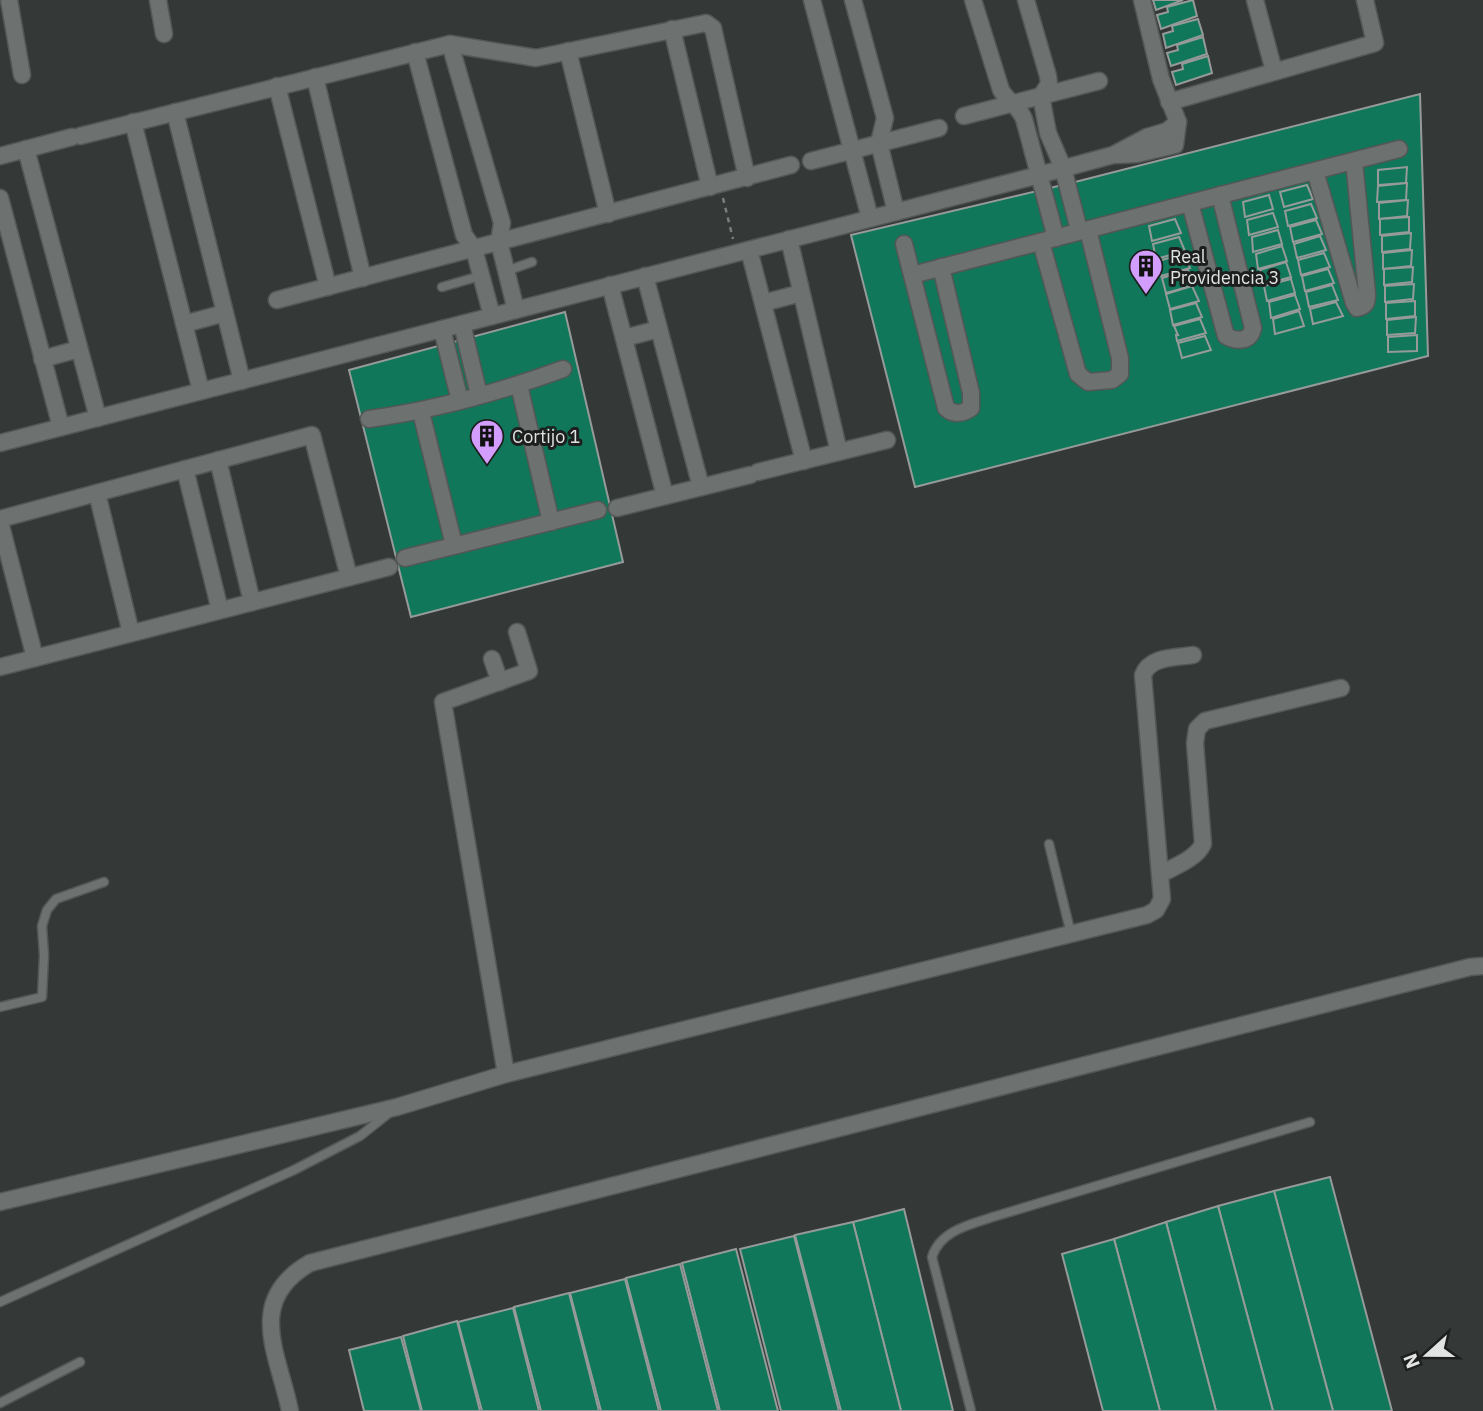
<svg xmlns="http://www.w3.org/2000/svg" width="1483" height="1411" font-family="'IBM Plex Sans',sans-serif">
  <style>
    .building { fill: #10775a; stroke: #969b99; stroke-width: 2 }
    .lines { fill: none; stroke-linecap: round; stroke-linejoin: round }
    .service-casing { stroke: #535755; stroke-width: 11 }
    .minor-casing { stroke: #535755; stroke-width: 19 }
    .path { stroke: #7a7e7d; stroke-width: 2.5; stroke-dasharray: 5 5; stroke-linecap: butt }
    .service { stroke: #6d716f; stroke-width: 8 }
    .minor { stroke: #6d716f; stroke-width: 16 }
    .labels { text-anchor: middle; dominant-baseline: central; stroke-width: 6; stroke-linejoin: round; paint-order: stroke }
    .poi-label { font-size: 18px; fill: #e0e3e2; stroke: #1d1f1e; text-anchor: start }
  </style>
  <rect width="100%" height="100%" fill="#343837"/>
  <g class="building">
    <path d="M1153,0H1183L1156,10Z"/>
    <path d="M1193,0L1197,16L1161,29L1157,15L1168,12L1167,7Z"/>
    <path d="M1198,19L1203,35L1166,48L1163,34L1173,31L1172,26Z"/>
    <path d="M1203,37L1207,54L1171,66L1167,53L1178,50L1177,45Z"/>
    <path d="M1208,56L1212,73L1176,85L1172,72L1183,69L1182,64Z"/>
    <path d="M1420,94L1428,356L915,487L851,235L1075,182Z"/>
    <path d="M1407,167L1406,183L1378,185V170Z"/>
    <path d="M1407,183L1406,200L1377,202L1378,186Z"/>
    <path d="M1307,185L1313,199L1284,207L1280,192Z"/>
    <path d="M1269,195L1273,209L1245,217L1243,202Z"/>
    <path d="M1408,200L1407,216L1379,219V203Z"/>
    <path d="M1311,204L1317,218L1288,226L1285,211Z"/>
    <path d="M1273,213L1278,227L1249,235L1247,220Z"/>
    <path d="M1409,217V232L1380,235V219Z"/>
    <path d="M1175,219L1181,233L1152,241L1149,226Z"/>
    <path d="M1316,220L1322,234L1293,242L1290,227Z"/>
    <path d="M1278,230L1282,244L1253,252L1252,237Z"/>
    <path d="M1411,233L1410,249L1382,252V236Z"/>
    <path d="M1320,236L1326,250L1297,258L1294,244Z"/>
    <path d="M1179,237L1185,251L1156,259L1153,244Z"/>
    <path d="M1282,246L1287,261L1258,269L1256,254Z"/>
    <path d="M1412,250L1411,266L1383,269V253Z"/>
    <path d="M1324,253L1330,267L1301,275L1298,260Z"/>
    <path d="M1184,254L1190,268L1161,276L1158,261Z"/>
    <path d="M1286,262L1291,277L1262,285L1260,270Z"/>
    <path d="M1413,267L1412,282L1384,285V269Z"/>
    <path d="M1328,269L1334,283L1305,291L1302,276Z"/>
    <path d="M1188,270L1195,285L1166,293L1162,278Z"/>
    <path d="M1291,279L1295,293L1267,301L1264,286Z"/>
    <path d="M1414,284L1413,299L1385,302V286Z"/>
    <path d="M1332,285L1338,300L1309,307L1306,292Z"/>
    <path d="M1192,286L1199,301L1170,309L1166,294Z"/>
    <path d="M1295,295L1300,309L1271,318L1269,302Z"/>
    <path d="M1415,301V316L1386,319V303Z"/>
    <path d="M1336,302L1343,316L1313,324L1310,309Z"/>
    <path d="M1196,303L1202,317L1173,325L1170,310Z"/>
    <path d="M1299,311L1304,326L1275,334L1273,319Z"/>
    <path d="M565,312L623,562L411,617L349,370Z"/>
    <path d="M1416,317L1415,333L1387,335V320Z"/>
    <path d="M1200,319L1206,333L1177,341L1176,335H1178L1174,326Z"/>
    <path d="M1417,335V351L1388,352V337Z"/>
    <path d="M1205,336L1211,350L1182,358L1178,343Z"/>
    <path d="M1330,1177L1392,1411H1333L1274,1191Z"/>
    <path d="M1274,1191L1333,1411H1273L1218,1206Z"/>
    <path d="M1218,1206L1273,1411H1216L1166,1222Z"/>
    <path d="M904,1209L953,1411H901L853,1222Z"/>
    <path d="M853,1222L901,1411H841L795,1235Z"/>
    <path d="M1166,1222L1216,1411H1160L1114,1239Z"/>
    <path d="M794,1236L839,1411H781L740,1249Z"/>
    <path d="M1114,1239L1160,1411H1103L1062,1254Z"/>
    <path d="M736,1249L778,1411H720L682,1263Z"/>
    <path d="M680,1264L718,1411H661L626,1278Z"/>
    <path d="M625,1279L659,1411H601L570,1293Z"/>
    <path d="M569,1293L599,1411H541L514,1307Z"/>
    <path d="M513,1308L539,1411H482L458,1322Z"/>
    <path d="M457,1321L480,1411H422L403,1336Z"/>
    <path d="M401,1337L421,1411H364L349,1350Z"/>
  </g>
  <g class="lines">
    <defs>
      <g id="service">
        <path d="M506,271L532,262"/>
        <path d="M442,287L480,276"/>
        <path d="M1049,844L1071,934"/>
        <path d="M0,1007L42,997L44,955L42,926L47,910L56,899L104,882"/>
        <path d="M0,1302L294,1170L360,1136L389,1113"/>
        <path d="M0,1403L80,1362"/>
        <path d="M971,1411L932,1257C940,1230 972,1224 996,1216L1310,1122"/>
      </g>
      <g id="minor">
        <path d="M9,0L22,75"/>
        <path d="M158,0L164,34"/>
        <path d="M812,0L870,218"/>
        <path d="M853,0L885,118L879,143L896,212"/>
        <path d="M973,0L1001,90C1007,101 1019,106 1024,119L1056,238"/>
        <path d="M1026,0L1048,76L1049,84L1041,96L1048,133L1063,168L1079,230"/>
        <path d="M1255,0L1274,71"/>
        <path d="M672,29L710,187"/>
        <path d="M450,44L502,223L499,242L516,310"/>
        <path d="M568,51L608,214"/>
        <path d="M415,52L464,235L474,249L492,316"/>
        <path d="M315,77L363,278"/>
        <path d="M277,86L328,287"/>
        <path d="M1169,102L1375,43L1365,0"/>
        <path d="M175,112L242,381"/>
        <path d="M964,116L1099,81"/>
        <path d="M133,122L201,391"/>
        <path d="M80,136L450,44L536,58L706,23L713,28L747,178"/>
        <path d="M26,149L98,418"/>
        <path d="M1116,155L1137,154L1175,145L1178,122L1161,79L1142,0"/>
        <path d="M0,156L72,137"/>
        <path d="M811,161L939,128"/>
        <path d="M1315,171L1354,303L1357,308C1367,306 1367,302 1367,293L1354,161"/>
        <path d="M0,198L61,427"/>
        <path d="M1190,203L1224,329L1226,336C1237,342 1250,342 1253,328L1220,195"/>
        <path d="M789,239L839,452"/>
        <path d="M1041,242L1078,374L1088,382L1112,380L1120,374V358L1088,230"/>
        <path d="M904,244L946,408C953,415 963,414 971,408V393L941,267"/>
        <path d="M749,250L804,461"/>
        <path d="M912,275L1399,149"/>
        <path d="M645,276L701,487"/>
        <path d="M610,285L665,496"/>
        <path d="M277,300L791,165"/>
        <path d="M763,303L801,293"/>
        <path d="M184,324L225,313"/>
        <path d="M462,324L479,395"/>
        <path d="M442,329L460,401"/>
        <path d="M624,338L659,329"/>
        <path d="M42,359L79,349"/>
        <path d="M519,385L551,522"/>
        <path d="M421,412L454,545"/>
        <path d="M369,419C435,410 500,392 563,369"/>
        <path d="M0,443L1039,175L1113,155L1147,137L1167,131L1178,122"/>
        <path d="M218,460L252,602"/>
        <path d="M185,469L220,610"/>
        <path d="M758,472L887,440"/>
        <path d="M97,493L131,633"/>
        <path d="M617,508L750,475"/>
        <path d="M0,519L312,435L349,577"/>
        <path d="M0,522L35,658"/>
        <path d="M405,558L598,510"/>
        <path d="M492,659L500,682"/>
        <path d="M0,667L389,567"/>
        <path d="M1161,874C1175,866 1196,859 1203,844L1195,743L1197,729L1205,721L1341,688"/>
        <path d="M506,1074L443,702L529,671L517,632"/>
        <path d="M0,1202L397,1107L506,1074L1147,915L1156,910L1162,899L1143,675C1150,656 1175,658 1193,655"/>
        <path d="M290,1411C279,1355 244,1301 310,1263L1470,967L1483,966"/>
      </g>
    </defs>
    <use href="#service" class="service-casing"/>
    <use href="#minor" class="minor-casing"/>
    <path class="path" d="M723,198L733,239"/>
    <use href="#service" class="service"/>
    <use href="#minor" class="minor"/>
  </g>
  <defs>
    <symbol id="building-pin" viewBox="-11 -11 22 30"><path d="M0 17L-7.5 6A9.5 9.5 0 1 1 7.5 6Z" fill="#d29dfd" stroke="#1d1f1e"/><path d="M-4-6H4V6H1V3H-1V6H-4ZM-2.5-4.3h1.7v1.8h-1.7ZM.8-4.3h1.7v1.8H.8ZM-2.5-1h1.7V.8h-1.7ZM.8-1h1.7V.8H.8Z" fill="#111"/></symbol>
  </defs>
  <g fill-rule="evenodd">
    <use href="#building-pin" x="1127" y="247" width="38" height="52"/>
    <use href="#building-pin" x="468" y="417" width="38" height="52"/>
  </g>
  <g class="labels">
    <g class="poi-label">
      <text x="1170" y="256">Real<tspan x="1170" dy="21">Providencia 3</tspan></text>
      <text x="512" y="436">Cortijo 1</text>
    </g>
  </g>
  <g transform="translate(1427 1355) rotate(249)" stroke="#1d1f1e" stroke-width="5" paint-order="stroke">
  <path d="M0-5L12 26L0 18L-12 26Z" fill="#e0e3e2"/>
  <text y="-10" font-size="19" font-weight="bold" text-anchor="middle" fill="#e0e3e2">N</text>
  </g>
</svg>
